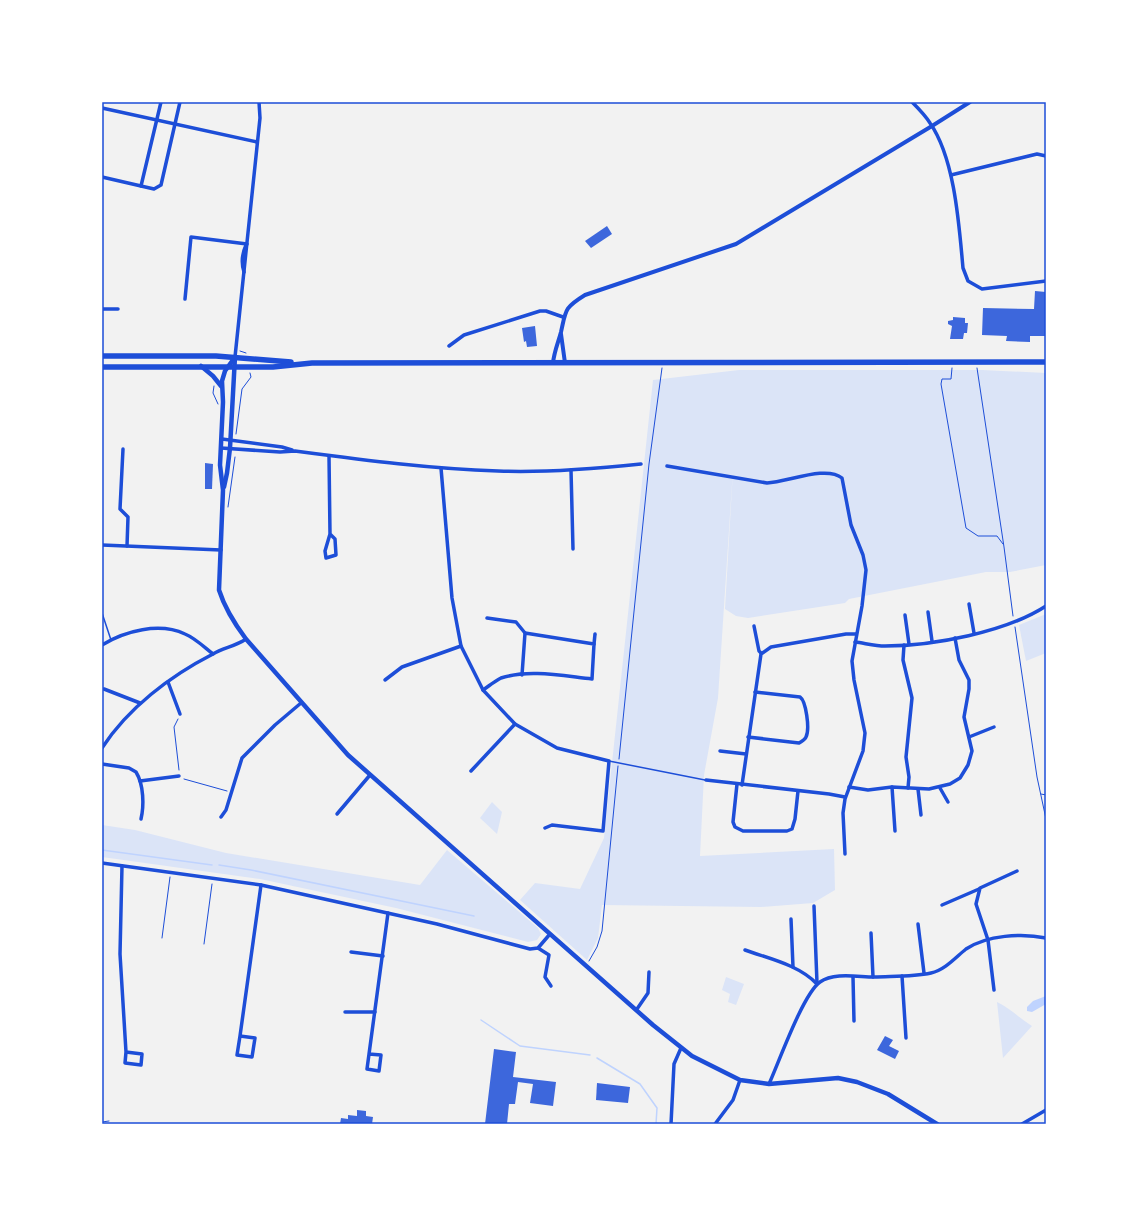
<svg xmlns="http://www.w3.org/2000/svg" width="1148" height="1226" font-family="Jost,sans-serif">
  <style>
    .green { fill: #dbe4f7 }
    .water { fill: #bfd3fe }
    .lines { fill: none; stroke-linecap: round; stroke-linejoin: round }
    .stream { stroke: #bfd3fe; stroke-width: 1.5 }
    .building { fill: #3d67dc }
    .path { stroke: #1d4ed8; stroke-width: 1 }
    .service { stroke: #1d4ed8; stroke-width: 1.5 }
    .minor { stroke: #1d4ed8; stroke-width: 3.5 }
    .tertiary { stroke: #1d4ed8; stroke-width: 4 }
    .secondary { stroke: #1d4ed8; stroke-width: 4.5 }
    .primary { stroke: #1d4ed8; stroke-width: 5.5 }
    .neatline { fill: none; stroke: #1d4ed8; stroke-width: 1.5 }
  </style>
  <rect width="100%" height="100%" fill="#f2f2f2"/>
  <g class="green">
    <path d="M739,370H982L1046,373V565L1010,572H986L849,599L845,603L748,618L736,616L725,609L733,469L718,698L704,775L700,856L834,849L835,890L813,903L761,907L602,905L598,938L587,960L520,900L535,883L580,889L604,838L653,380Z"/>
    <path d="M1046,614V653L1026,661L1019,625Z"/>
    <path d="M492,802L502,812L497,834L480,818Z"/>
    <path d="M102,825L135,830L226,853L420,885L447,850L538,928L541,934L537,940L528,942L396,908L260,879L102,857Z"/>
    <path d="M726,977L744,984L736,1005L728,1002L730,994L722,990Z"/>
    <path d="M997,1002C1010,1008 1019,1018 1032,1026L1003,1058Z"/>
  </g>
  <path class="water" d="M1046,996V1004L1032,1012L1027,1011V1007L1033,1001Z"/>
  <g class="lines">
    <g class="stream">
      <path d="M102,850L212,865"/>
      <path d="M219,865L251,870L474,916"/>
      <path d="M481,1020L520,1046L590,1055"/>
      <path d="M597,1058L640,1084L657,1108L656,1124"/>
    </g>
  </g>
  <g class="building">
    <path d="M607,226L612,234L591,248L585,241Z"/>
    <path d="M1035,291L1046,292V336H1030V342L1006,341L1007,336L982,335L983,308L1034,309Z"/>
    <path d="M953,317L965,318V323H968L967,333H964L963,339H950L952,326L948,324V321L953,320Z"/>
    <path d="M535,326L537,346L527,347L526,341L524,342L522,328Z"/>
    <path d="M205,463L213,464L212,489H205Z"/>
    <path d="M885,1036L893,1040L889,1046L899,1051L895,1059L877,1050Z"/>
    <path d="M494,1049L516,1052L513,1077L556,1082L553,1106L530,1103L533,1084L518,1082L515,1104H509L507,1124H485Z"/>
    <path d="M597,1083L630,1087L628,1103L596,1100Z"/>
    <path d="M357,1110L366,1111V1116L373,1117L372,1124H340L341,1118L348,1119V1115L357,1116Z"/>
  </g>
  <g class="lines">
    <g class="path">
      <path d="M240,351L246,353"/>
      <path d="M952,368L951,379H942L941,384L966,528L978,536H997L1003,544"/>
      <path d="M977,368L1004,547L1013,616"/>
      <path d="M214,386L213,393L218,404"/>
      <path d="M236,434L242,389L251,377L250,373"/>
      <path d="M228,507L235,457"/>
      <path d="M1015,627L1037,777L1046,819"/>
      <path d="M178,719L174,727L179,770"/>
      <path d="M619,759L649,464L662,368"/>
      <path d="M184,779L227,791"/>
      <path d="M1041,794L1046,795"/>
      <path d="M162,938L170,877"/>
      <path d="M204,944L212,884"/>
      <path d="M589,961L597,947L602,931L618,766"/>
      <path d="M102,1122L109,1121"/>
    </g>
    <g class="service">
      <path d="M102,613L111,640"/>
      <path d="M609,761L705,780"/>
    </g>
    <g class="minor">
      <path d="M912,102C918,108 925,115 930,123C955,159 959,225 963,268L968,281L982,289L1046,281"/>
      <path d="M102,108L257,142"/>
      <path d="M951,175L1037,154L1046,156"/>
      <path d="M102,177L154,189L161,185L180,102"/>
      <path d="M141,186L161,102"/>
      <path d="M244,272C241,263 242,254 246,245"/>
      <path d="M185,299L191,237L247,244"/>
      <path d="M102,309H118"/>
      <path d="M449,346L464,335L540,311H546L563,317"/>
      <path d="M235,357L260,118L259,102"/>
      <path d="M222,439L282,447L292,450"/>
      <path d="M221,448L280,452L295,451C363,460 430,469 498,471C546,473 593,469 641,464"/>
      <path d="M123,449L120,509L128,517L127,546"/>
      <path d="M329,456L330,534L325,551L326,558L336,555L335,539L330,534"/>
      <path d="M667,466L767,483C788,482 826,465 842,478L851,525L863,555L866,570L862,606L852,661L854,680L865,733L863,751L845,799L843,813L845,854"/>
      <path d="M441,468L452,598L461,646L483,690L515,724L557,748L609,761L603,831L552,825L545,828"/>
      <path d="M571,470L573,549"/>
      <path d="M102,545L221,550"/>
      <path d="M969,604L974,633"/>
      <path d="M928,612L932,641"/>
      <path d="M905,615L909,644"/>
      <path d="M487,618L516,622L525,633"/>
      <path d="M754,626L759,651L761,653"/>
      <path d="M855,642C864,643 875,646 885,646C933,646 1006,632 1046,606"/>
      <path d="M594,644L595,634"/>
      <path d="M102,645C125,631 159,622 185,634C195,638 204,647 213,654"/>
      <path d="M904,645L903,660L912,698L906,757L909,777L908,788"/>
      <path d="M385,680L402,667L461,646"/>
      <path d="M168,682L180,714"/>
      <path d="M104,689L140,703"/>
      <path d="M483,690C489,686 495,681 501,678C529,669 563,676 592,679L594,644L525,633L522,675"/>
      <path d="M748,737L799,743C802,741 805,740 806,737C810,729 806,701 800,697L755,692"/>
      <path d="M969,737L994,727"/>
      <path d="M102,748C128,708 170,676 213,654C223,648 236,646 246,639"/>
      <path d="M720,751L746,754"/>
      <path d="M102,764L129,768L136,772C144,785 144,806 141,819"/>
      <path d="M471,771L515,724"/>
      <path d="M706,780L829,794L845,797"/>
      <path d="M140,781L179,776"/>
      <path d="M737,784L733,822L735,827L743,831H787L792,829L795,819L798,791"/>
      <path d="M742,785L761,654L771,647L846,634H856"/>
      <path d="M849,787L868,790L892,787L929,789L950,784L960,778L968,765L972,751L964,717L969,689V680L959,660L955,638"/>
      <path d="M892,787L895,831"/>
      <path d="M940,788L948,802"/>
      <path d="M918,789L921,815"/>
      <path d="M337,814L370,775"/>
      <path d="M221,817L226,810L242,758L275,725L301,703"/>
      <path d="M102,863L261,885L437,924L530,949L538,948L550,934"/>
      <path d="M122,866L120,954L126,1052L125,1063L141,1065L142,1054L126,1052"/>
      <path d="M942,905L979,889"/>
      <path d="M814,906L817,983"/>
      <path d="M791,919L793,967"/>
      <path d="M918,924L924,973"/>
      <path d="M871,933L873,977"/>
      <path d="M538,948L549,955L545,977L551,986"/>
      <path d="M745,950C770,959 799,965 817,984"/>
      <path d="M351,952L383,956"/>
      <path d="M902,976L906,1038"/>
      <path d="M853,977L854,1021"/>
      <path d="M994,990L988,940L976,904L980,888L1017,871"/>
      <path d="M637,1009L648,993L649,972"/>
      <path d="M345,1012H375"/>
      <path d="M240,1036L237,1055L252,1057L255,1038L240,1036L261,885"/>
      <path d="M369,1054L381,1055L379,1071L367,1069L388,913"/>
      <path d="M769,1084C779,1062 803,994 820,982C834,972 858,977 874,977C892,976 913,977 931,973C945,970 956,957 966,949C987,935 1022,933 1046,938"/>
      <path d="M671,1124L674,1064L681,1048"/>
      <path d="M715,1124L733,1100L740,1080"/>
      <path d="M1022,1124L1046,1110"/>
    </g>
    <g class="tertiary">
      <path d="M561,334L565,363"/>
      <path d="M553,363C554,352 558,343 561,332C566,310 564,308 585,295L736,244L932,126L970,102"/>
    </g>
    <g class="secondary">
      <path d="M235,357L225,371L222,381L223,402L220,465L223,490L219,590C225,609 234,623 246,639L348,755L653,1025L692,1056L740,1080L769,1084L838,1078L857,1082L888,1094L937,1124"/>
      <path d="M201,366L213,376L221,386"/>
      <path d="M224,487L227,473L230,448L235,357"/>
    </g>
    <g class="primary">
      <path d="M102,356H216L291,362"/>
      <path d="M102,367H273L312,363L1046,362"/>
    </g>
  </g>
  <rect width="1148" height="1226" fill="none" stroke="#ffffff" stroke-width="206"/>
  <rect x="103" y="103" width="942" height="1020" class="neatline"/>
</svg>
